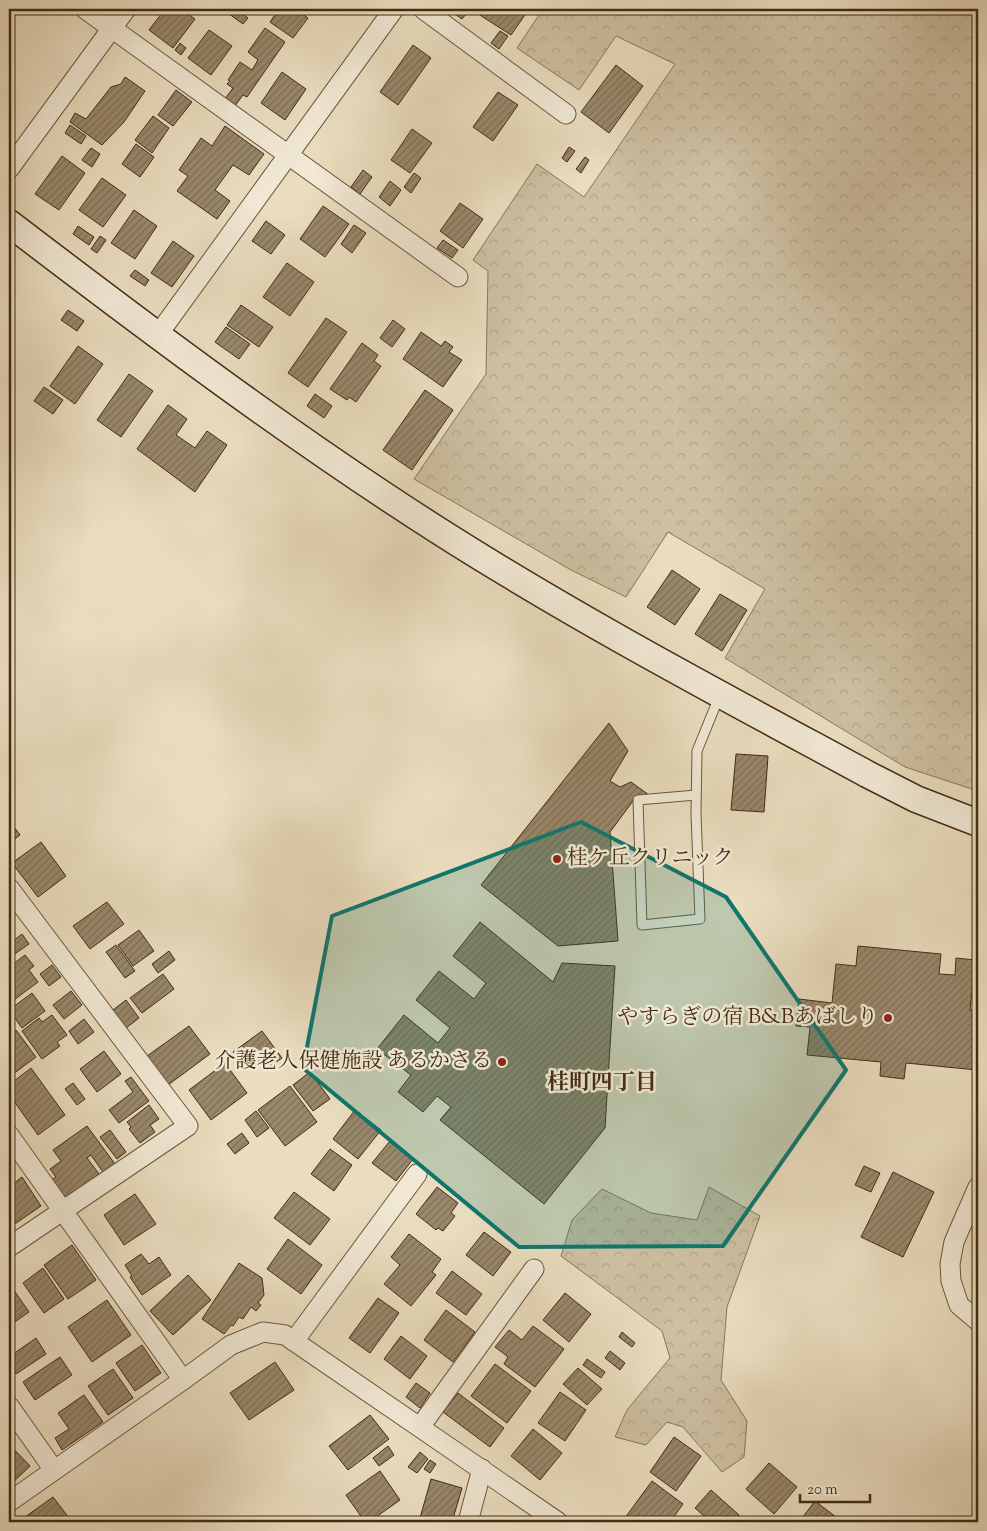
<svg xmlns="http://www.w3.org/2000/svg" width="987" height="1531" font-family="'Sorts Mill Goudy','Noto Serif JP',serif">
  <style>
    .forest { fill: url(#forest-crowns); stroke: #877659 }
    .building { fill: url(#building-hatch); stroke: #412c11 }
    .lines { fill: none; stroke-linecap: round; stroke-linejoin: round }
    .lane-casing { stroke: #6b583c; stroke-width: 11 }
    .street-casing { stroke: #6b583c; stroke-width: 21 }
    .secondary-casing { stroke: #412c11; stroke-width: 29 }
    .lane { stroke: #f1e9d5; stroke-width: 9 }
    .street { stroke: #f1e9d5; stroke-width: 19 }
    .secondary { stroke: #f1e9d5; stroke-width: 26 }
    .marked { fill: #0f766e; fill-opacity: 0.2; stroke: #0f766e; stroke-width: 4; stroke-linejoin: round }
    .poi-dot { fill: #8f2418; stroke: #f1e9d5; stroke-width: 2 }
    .labels { text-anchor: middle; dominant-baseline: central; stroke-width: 5; stroke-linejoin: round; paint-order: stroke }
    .poi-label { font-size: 21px; fill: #412c11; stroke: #f1e9d5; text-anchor: end }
    .neighbourhood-label { font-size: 22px; font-weight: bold; fill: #412c11; stroke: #f1e9d5 }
  </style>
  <defs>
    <pattern id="forest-crowns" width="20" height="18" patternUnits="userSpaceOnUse" patternTransform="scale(1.25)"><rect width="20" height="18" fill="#cdbfa1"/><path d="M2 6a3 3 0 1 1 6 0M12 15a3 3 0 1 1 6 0" fill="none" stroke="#b1a48a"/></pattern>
    <pattern id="building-hatch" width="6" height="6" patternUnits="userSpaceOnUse" patternTransform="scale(1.25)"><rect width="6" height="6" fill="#99886b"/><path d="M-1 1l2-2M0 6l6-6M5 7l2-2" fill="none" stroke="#7e6f57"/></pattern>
  </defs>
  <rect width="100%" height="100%" fill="#eaddbf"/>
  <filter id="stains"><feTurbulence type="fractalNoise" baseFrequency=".004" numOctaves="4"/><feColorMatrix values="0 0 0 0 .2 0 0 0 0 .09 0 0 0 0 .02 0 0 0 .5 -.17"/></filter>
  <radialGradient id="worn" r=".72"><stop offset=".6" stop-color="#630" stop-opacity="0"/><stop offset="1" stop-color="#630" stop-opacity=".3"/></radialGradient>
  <g class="forest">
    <path d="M543,9H978V791L905,767L725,658L765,589L668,532L626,597L571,570L414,479L486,374L488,271L473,260L537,164L584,197L675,64L616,36L579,90L517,48Z"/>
    <path d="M709,1187L760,1216L727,1307L721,1380L747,1421L744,1457L722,1472L683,1427L667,1422L646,1445L615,1437L627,1410L670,1358L662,1331L561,1256L572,1220L602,1189L651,1213L697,1220Z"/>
  </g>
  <g class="building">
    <path d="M165,9H181L195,19L173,48L149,30Z"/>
    <path d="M227,9H236L248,18L243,24L225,11Z"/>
    <path d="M279,9H295L308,18L293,38L270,22Z"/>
    <path d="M448,9H470L462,19Z"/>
    <path d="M477,9H529L511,35L475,12Z"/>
    <path d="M265,28L285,42L247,97L243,95L234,107L224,100L233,88L227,84L230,81L228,80L240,62L252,70L258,60L248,52Z"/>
    <path d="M209,30L232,46L211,75L188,58Z"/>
    <path d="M500,31L508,36L499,49L491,43Z"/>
    <path d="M180,43L186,48L181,55L175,50Z"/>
    <path d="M413,45L431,58L398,105L380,92Z"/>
    <path d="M616,65L643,86L609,133L581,112Z"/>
    <path d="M282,72L306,89L285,120L261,103Z"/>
    <path d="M125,77L145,91L124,122L102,145L70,122L75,113L86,119L111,87L121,84Z"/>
    <path d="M176,90L192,102L173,126L158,115Z"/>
    <path d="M498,92L518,105L493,141L473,127Z"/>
    <path d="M153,116L169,128L152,153L135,140Z"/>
    <path d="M70,125L86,136L81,144L65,133Z"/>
    <path d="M225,126L264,154L249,175L233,165L215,190L230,201L217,219L177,191L188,176L179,170L201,138L212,146Z"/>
    <path d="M412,129L432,143L410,173L391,160Z"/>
    <path d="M136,144L154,157L140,177L122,164Z"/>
    <path d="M569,147L575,151L567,162L562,158Z"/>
    <path d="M91,148L100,154L92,167L82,160Z"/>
    <path d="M62,156L85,173L59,210L35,194Z"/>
    <path d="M585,157L589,160L581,173L576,169Z"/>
    <path d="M363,170L372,177L360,194L351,187Z"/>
    <path d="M414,173L421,178L411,193L404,187Z"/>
    <path d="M102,178L126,195L103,227L79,210Z"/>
    <path d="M390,181L401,190L390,206L379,197Z"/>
    <path d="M460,203L483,219L463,248L440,231Z"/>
    <path d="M323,206L349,224L325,257L300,239Z"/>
    <path d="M134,210L157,226L135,259L111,243Z"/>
    <path d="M266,221L285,235L271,254L252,241Z"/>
    <path d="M354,225L366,233L352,253L341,244Z"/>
    <path d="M78,226L94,237L89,245L73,234Z"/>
    <path d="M100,236L106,240L97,253L91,249Z"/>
    <path d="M443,240L458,250L452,258L437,248Z"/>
    <path d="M173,241L194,256L172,287L151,273Z"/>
    <path d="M287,263L314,282L290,316L263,297Z"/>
    <path d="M135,270L149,280L145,286L130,276Z"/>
    <path d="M241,305L273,327L259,347L227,325Z"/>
    <path d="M68,310L84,321L77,331L61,320Z"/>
    <path d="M326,318L347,332L308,387L288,373Z"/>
    <path d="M393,320L405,329L392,347L380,338Z"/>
    <path d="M226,327L250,344L239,359L215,342Z"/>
    <path d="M421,332L441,346L445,341L453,347L449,352L462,360L443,387L403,359Z"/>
    <path d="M362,343L378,355L374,361L381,366L356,402L349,397L347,400L330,389Z"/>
    <path d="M78,346L103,364L75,404L50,386Z"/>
    <path d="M129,374L153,391L121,437L97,420Z"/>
    <path d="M44,387L63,400L53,414L34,401Z"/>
    <path d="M425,390L453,410L412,470L383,450Z"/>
    <path d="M315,394L332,406L324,418L307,406Z"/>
    <path d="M168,405L187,419L176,435L195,448L207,431L227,445L195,492L137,449Z"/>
    <path d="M672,570L700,589L675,625L647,607Z"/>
    <path d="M720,594L747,610L722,651L695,634Z"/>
    <path d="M609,723L628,751L610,781L620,787L631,782L649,795L641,806L633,801L610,832L618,941L558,946L481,885Z"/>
    <path d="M736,754L768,756L764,812L731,810Z"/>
    <path d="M9,820L20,835L9,843Z"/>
    <path d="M41,842L66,876L38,897L12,863Z"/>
    <path d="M107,902L124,924L90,949L73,926Z"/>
    <path d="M480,922L553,982L562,963L615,966L605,1128L544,1204L440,1120L451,1107L437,1096L423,1112L398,1092L411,1075L377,1049L404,1015L438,1043L450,1028L416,1000L439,971L474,999L486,983L453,956Z"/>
    <path d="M139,930L154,951L133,966L118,945Z"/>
    <path d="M22,934L29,944L9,958V944Z"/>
    <path d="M116,945L135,971L125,978L106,952Z"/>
    <path d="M858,946L941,954L939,974L955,975L956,958L975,960L970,1010L978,1011L977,1070L906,1063L904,1079L880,1076L881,1062L807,1055L810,1027L796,1026L799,999L832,1003L836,964L856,966Z"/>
    <path d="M169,951L175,960L158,973L152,964Z"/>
    <path d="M25,955L34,966L29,970L38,982L10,1003L9,967Z"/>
    <path d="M52,965L61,977L49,986L40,974Z"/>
    <path d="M163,974L174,989L142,1013L130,998Z"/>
    <path d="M71,991L82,1005L64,1019L53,1005Z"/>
    <path d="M32,993L45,1011L22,1028L9,1010Z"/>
    <path d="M126,1000L139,1018L126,1028L113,1010Z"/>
    <path d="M52,1015L67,1035L57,1042L60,1046L42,1059L22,1031L39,1018L42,1022Z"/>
    <path d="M84,1019L94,1032L78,1044L69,1031Z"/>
    <path d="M189,1026L210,1054L168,1085L147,1056Z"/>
    <path d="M16,1030L36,1057L9,1077V1035Z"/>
    <path d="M262,1031L282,1058L265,1070L256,1057L244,1066L233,1052Z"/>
    <path d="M104,1051L121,1074L97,1092L80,1069Z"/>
    <path d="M225,1063L247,1093L211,1120L189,1090Z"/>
    <path d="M31,1068L65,1115L38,1135L9,1094V1085Z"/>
    <path d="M310,1072L330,1099L313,1111L293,1085Z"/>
    <path d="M131,1077L149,1101L119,1123L109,1110L133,1092L125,1081Z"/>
    <path d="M73,1083L85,1099L77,1105L65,1089Z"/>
    <path d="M290,1086L317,1122L285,1146L258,1110Z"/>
    <path d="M149,1105L159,1119L150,1125L155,1132L140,1143L129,1129L131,1127L127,1122Z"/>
    <path d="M355,1110L381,1130L358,1159L333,1139Z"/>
    <path d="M256,1111L269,1128L257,1137L245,1120Z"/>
    <path d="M87,1126L115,1164L103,1172L91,1155L87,1158L99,1174L64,1200L50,1181L56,1177L50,1169L61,1161L53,1150Z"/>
    <path d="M110,1130L126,1152L117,1159L100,1137Z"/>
    <path d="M242,1133L249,1143L235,1154L227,1144Z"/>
    <path d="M390,1141L413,1159L396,1181L372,1163Z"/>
    <path d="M330,1149L352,1165L334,1191L311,1174Z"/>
    <path d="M864,1166L880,1173L871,1192L855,1185Z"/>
    <path d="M893,1172L934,1192L903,1257L861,1237Z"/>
    <path d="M22,1177L41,1206L9,1228V1187Z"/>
    <path d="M437,1187L458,1203L451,1213L455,1216L443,1231L438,1228L436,1230L416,1214Z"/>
    <path d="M294,1192L330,1219L310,1245L274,1218Z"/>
    <path d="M135,1194L156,1224L124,1245L104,1215Z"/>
    <path d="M484,1232L511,1252L493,1276L466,1255Z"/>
    <path d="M409,1234L441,1259L432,1272L436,1275L411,1306L384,1284L400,1265L391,1257Z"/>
    <path d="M288,1239L322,1265L301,1294L267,1269Z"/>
    <path d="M72,1245L96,1280L68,1299L44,1265Z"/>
    <path d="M141,1254L149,1264L159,1257L171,1275L142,1295L130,1277L132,1276L125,1265Z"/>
    <path d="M239,1263L262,1278L264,1295L258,1303L261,1305L256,1311L251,1307L243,1319L239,1317L233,1326L231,1325L224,1334L202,1319Z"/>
    <path d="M43,1268L64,1299L44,1313L23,1283Z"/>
    <path d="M452,1271L482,1294L466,1315L436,1293Z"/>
    <path d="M188,1275L211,1300L173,1335L150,1311Z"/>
    <path d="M11,1286L29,1312L9,1326V1288Z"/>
    <path d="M565,1293L591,1314L569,1342L543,1320Z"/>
    <path d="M378,1298L399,1313L370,1353L349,1338Z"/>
    <path d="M107,1300L131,1335L92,1362L68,1327Z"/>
    <path d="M446,1310L475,1332L453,1362L424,1340Z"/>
    <path d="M533,1326L564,1349L535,1387L504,1364L508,1357L495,1347L509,1330L522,1340Z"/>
    <path d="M622,1332L635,1343L632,1347L619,1337Z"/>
    <path d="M401,1336L427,1356L410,1379L384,1359Z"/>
    <path d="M36,1338L46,1354L16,1374L9,1363V1357Z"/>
    <path d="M142,1345L161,1373L135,1391L116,1363Z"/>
    <path d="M610,1351L625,1363L620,1370L605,1358Z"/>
    <path d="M60,1357L72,1375L35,1400L23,1382Z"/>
    <path d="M587,1359L605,1372L601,1378L583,1365Z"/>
    <path d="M275,1362L294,1390L249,1420L230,1393Z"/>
    <path d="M495,1364L531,1391L507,1423L471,1396Z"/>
    <path d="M578,1368L602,1389L587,1405L563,1384Z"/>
    <path d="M113,1369L133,1398L108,1415L88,1386Z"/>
    <path d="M416,1383L430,1393L420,1408L406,1397Z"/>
    <path d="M560,1392L586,1410L565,1441L538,1423Z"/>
    <path d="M458,1393L504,1428L490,1447L443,1412Z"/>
    <path d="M84,1395L103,1422L62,1450L55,1438L69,1429L58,1413Z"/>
    <path d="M370,1415L389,1439L348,1470L329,1446Z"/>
    <path d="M533,1429L562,1453L540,1480L511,1456Z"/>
    <path d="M674,1437L701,1456L676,1491L650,1472Z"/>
    <path d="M9,1444L30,1466L9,1486Z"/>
    <path d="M388,1446L394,1455L379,1466L373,1458Z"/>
    <path d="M420,1452L428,1459L417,1473L408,1467Z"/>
    <path d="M430,1460L436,1464L430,1473L424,1469Z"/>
    <path d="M769,1463L797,1487L774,1514L746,1489Z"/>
    <path d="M380,1471L400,1500L369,1522H365L346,1495Z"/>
    <path d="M431,1479L462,1488L452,1522H434L420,1518Z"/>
    <path d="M652,1481L683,1504L670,1522H622Z"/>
    <path d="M711,1490L739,1515L733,1522H711L695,1508Z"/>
    <path d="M53,1497L69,1518L63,1522H18Z"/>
    <path d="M815,1501L836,1517L833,1522H799Z"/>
  </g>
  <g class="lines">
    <defs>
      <path id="lane" d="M696,795L638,800L642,925L700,919L696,814L697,751L719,697"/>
      <g id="street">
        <path d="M85,9L458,277"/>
        <path d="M423,9L566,114"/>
        <path d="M9,169L126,9"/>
        <path d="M157,336L394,9"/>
        <path d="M9,888L188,1126L9,1247"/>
        <path d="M9,1135L183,1380"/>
        <path d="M978,1187L954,1242L950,1264L951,1281L959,1305L978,1321"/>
        <path d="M294,1341L417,1174"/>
        <path d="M9,1406L54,1470"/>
        <path d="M420,1427L534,1269"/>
        <path d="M9,1502L183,1380L231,1345L263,1332L285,1335L558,1522"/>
        <path d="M468,1522L482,1469"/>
      </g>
      <path id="secondary" d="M9,223C149,330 290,436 439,531C577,619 723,696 867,774L916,799L978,823"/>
    </defs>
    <use href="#lane" class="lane-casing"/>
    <use href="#street" class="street-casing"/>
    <use href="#secondary" class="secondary-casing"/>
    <use href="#lane" class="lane"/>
    <use href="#street" class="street"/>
    <use href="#secondary" class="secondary"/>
  </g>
  <path class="marked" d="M581,822L726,897L846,1070L723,1246L519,1247L303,1068L332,916Z"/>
  <g class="poi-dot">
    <circle cx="557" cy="859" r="5"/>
    <circle cx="888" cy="1018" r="5"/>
    <circle cx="502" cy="1062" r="5"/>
  </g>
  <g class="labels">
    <g class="poi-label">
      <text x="567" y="859" text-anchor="start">桂ケ丘クリニック</text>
      <text x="878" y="1018">やすらぎの宿 B&amp;Bあばしり</text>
      <text x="492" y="1062">介護老人保健施設 あるかさる</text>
    </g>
    <g class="neighbourhood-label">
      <text x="602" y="1084">桂町四丁目</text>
    </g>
  </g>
  <rect width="987" height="1531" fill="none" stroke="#eaddbf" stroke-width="30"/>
  <rect x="10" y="10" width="967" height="1511" fill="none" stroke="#412c11" stroke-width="2.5"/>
  <rect x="15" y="15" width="957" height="1501" fill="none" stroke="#412c11"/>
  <path d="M800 1494v8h70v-8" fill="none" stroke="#412c11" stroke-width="2.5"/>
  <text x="807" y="1494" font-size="15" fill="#412c11" stroke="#f1e9d5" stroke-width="4" paint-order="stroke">20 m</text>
  <rect width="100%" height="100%" filter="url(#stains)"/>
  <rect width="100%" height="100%" fill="url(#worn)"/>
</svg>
